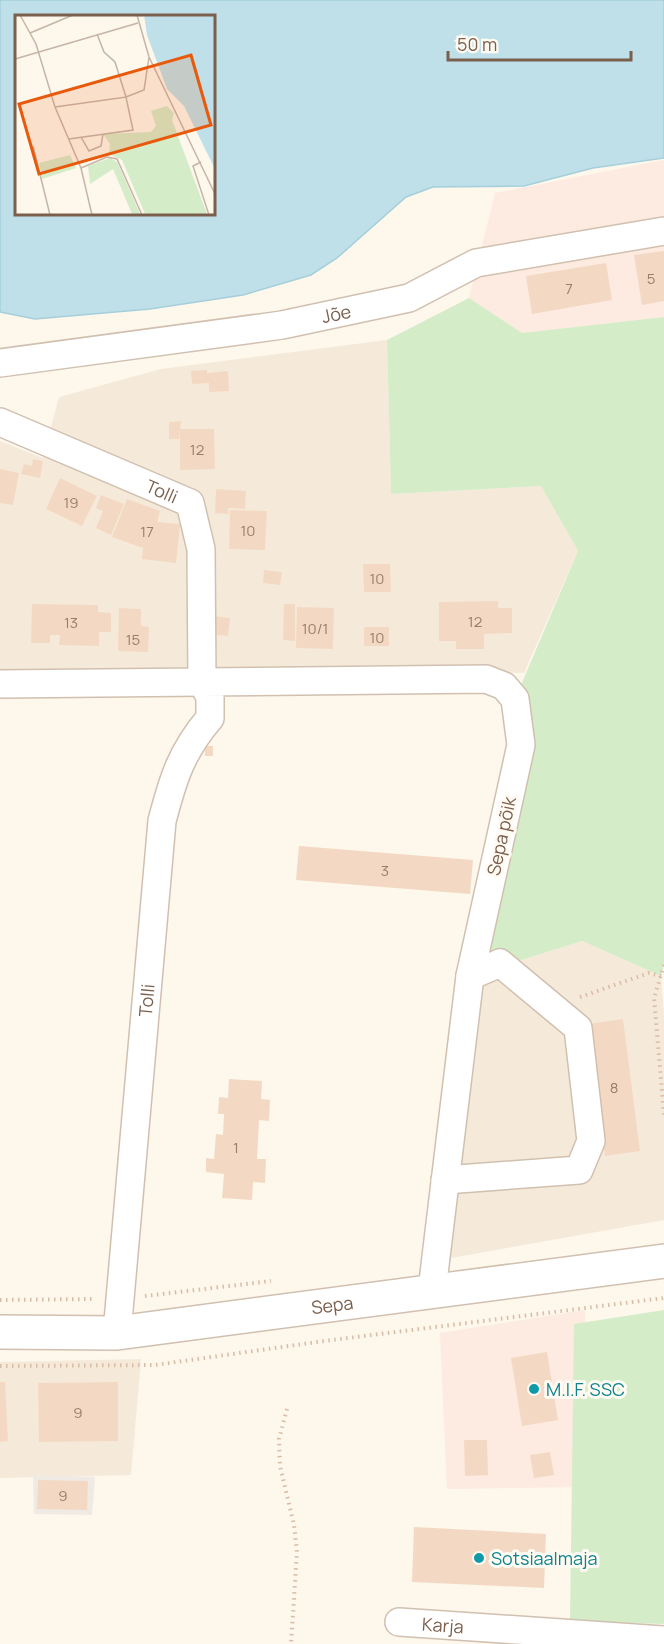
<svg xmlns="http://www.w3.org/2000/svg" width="664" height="1644" font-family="Manrope,sans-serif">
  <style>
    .residential { fill: #f5eada }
    .commercial { fill: #fdeae0 }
    .industrial { fill: #efeae4 }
    .green { fill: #d5ecc9 }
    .water { fill: #bfe0e8; stroke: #a5cfda; stroke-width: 1.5; fill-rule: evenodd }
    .building { fill: #f3d9c3 }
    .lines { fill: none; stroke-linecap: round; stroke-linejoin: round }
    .minor-casing { stroke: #d1c0b0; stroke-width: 30 }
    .tertiary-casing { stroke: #d1c0b0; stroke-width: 36 }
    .path { stroke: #d9bca5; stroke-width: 4; stroke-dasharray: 1.5 4.5; stroke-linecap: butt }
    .minor { stroke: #fff; stroke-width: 27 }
    .tertiary { stroke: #fff; stroke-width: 33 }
    .culture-dot { fill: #0f9aa8; stroke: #fffbf3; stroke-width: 2 }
    .labels { text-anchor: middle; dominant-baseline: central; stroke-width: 6; stroke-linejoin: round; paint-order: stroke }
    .number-label { font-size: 15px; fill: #987e6a }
    .street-label { font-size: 18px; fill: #7a5f4d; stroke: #fffbf3 }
    .culture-label { font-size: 18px; fill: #0d838f; stroke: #fffbf3; text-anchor: start }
    .inset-road { fill: none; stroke: #c5b5a7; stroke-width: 1.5 }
    .view { fill: #e8590c; fill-opacity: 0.15; stroke: #e8590c; stroke-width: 3 }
    .inset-edge { fill: none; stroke: #7a5f4d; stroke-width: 3 }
  </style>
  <rect width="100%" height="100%" fill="#fdf7ec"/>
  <g class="residential">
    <path d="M387,340L391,494L541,486L578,551L524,673L179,669L0,670V441L43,458L59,397L161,369Z"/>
    <path d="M582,941L661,976L664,1015V1220L440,1260L470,976Z"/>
    <path d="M141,1359L131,1475L0,1478V1362Z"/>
  </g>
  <g class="commercial">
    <path d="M664,160V317L522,333L469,298L495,193Z"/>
    <path d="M585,1310V1487L447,1489L440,1333Z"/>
  </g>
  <path class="industrial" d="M33,1475L95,1477L92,1515L34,1514Z"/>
  <g class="green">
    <path d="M469,298L522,333L664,317V965L661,976L582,941L470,976L515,699L578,551L541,486L391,494L387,340Z"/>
    <path d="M664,1310V1624L570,1621L574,1324Z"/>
  </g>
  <path class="water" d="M0,0H664V158L593,168L524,186L433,187L406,197L337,258L311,275L243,295L150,309L35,319L0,312ZM16,16H213V213H16Z"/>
  <g class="building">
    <path d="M664,251V301L642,305L634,255Z"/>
    <path d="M606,263L612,300L532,314L526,276Z"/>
    <path d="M207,370V373L228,371L229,391L209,392V383L192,384L191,371Z"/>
    <path d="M181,421L179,439H169V422Z"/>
    <path d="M180,429H214L215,469L180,470Z"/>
    <path d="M33,459L43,461L40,478L21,474L24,464L32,466Z"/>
    <path d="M0,469L19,473L13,505L0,503Z"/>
    <path d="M60,478L97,496L82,526L46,509Z"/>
    <path d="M216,489L246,491L245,509L228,508L229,514L215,513Z"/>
    <path d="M101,495L124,504L111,535L96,528L103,511L96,508Z"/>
    <path d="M127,499L160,511L157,522L180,524L176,563L142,559L143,548L112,537Z"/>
    <path d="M230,510L267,511L265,550L229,549Z"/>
    <path d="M363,564H390L391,592H364Z"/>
    <path d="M264,570L282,572L280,585L263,583Z"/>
    <path d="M498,601V608H512V633L484,634V649H456V641H439V602Z"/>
    <path d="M32,604L98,605V612L111,613V632H99V646L59,645L60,635H50V643H31Z"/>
    <path d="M284,604H295V641L283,640Z"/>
    <path d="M297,607L334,608L333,649L296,648Z"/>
    <path d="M119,608L141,609V626L149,627L148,652L118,651Z"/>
    <path d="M213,616L230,618L228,636L211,634Z"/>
    <rect x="364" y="627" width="25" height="19"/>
    <rect x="205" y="746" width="8" height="10"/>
    <path d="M299,846L473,860L470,894L296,880Z"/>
    <path d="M623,1019L640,1151L605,1156L588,1024Z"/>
    <path d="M229,1079L262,1081L261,1099L270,1100L269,1121L259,1120L257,1159H266L265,1183L253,1182L252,1200L222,1198L224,1174L206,1172V1158L214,1159L216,1134L223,1135L224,1114H218L219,1097L228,1098Z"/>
    <path d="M547,1352L558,1420L522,1426L511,1358Z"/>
    <path d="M0,1382H5L8,1441L0,1442Z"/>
    <path d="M118,1382V1441L39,1442L38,1383Z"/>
    <path d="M464,1440H487L488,1475L465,1476Z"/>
    <path d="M550,1452L554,1475L534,1478L530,1455Z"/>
    <path d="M38,1480L88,1481L87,1510L37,1509Z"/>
    <path d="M414,1527L546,1534L544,1588L412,1582Z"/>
  </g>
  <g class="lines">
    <defs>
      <g id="minor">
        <path id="s1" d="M0,363L282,325L409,298L476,263L664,231"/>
        <path id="s2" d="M0,422L190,503L201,549L202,682L0,684"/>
        <path d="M445,1180L579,1170L591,1141L578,1028L500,963L470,976"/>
        <path id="s3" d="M117,1333L162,821C173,779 181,752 210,718V697L202,682L486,679L504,686L515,699L521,745L470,976L432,1290"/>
        <path id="s4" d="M399,1622L664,1640"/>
      </g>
      <g id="tertiary">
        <path id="s5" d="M0,1332L117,1333L664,1261"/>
      </g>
    </defs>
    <use href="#minor" class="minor-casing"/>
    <use href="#tertiary" class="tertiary-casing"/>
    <g class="path">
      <path d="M664,965L654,998L664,1115"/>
      <path d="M580,997L649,973L661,976"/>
      <path d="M145,1296L271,1281"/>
      <path d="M0,1300L95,1299"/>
      <path d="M0,1366L155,1365L317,1342L664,1298"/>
      <path d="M287,1409L279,1439L280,1466L294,1525L297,1552L291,1644"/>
    </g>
    <use href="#minor" class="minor"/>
    <use href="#tertiary" class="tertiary"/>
  </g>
  <g class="culture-dot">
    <circle cx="534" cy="1389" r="6"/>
    <circle cx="479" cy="1558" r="6"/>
  </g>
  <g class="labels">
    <g class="number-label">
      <text x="651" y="278">5</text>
      <text x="569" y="288">7</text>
      <text x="197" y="449">12</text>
      <text x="71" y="502">19</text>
      <text x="248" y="530">10</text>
      <text x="147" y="531">17</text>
      <text x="377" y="578">10</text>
      <text x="475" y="621">12</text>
      <text x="71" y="622">13</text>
      <text x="315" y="628">10/1</text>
      <text x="377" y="637">10</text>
      <text x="133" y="639">15</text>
      <text x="385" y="870">3</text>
      <text x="614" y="1087">8</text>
      <text x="236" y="1147">1</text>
      <text x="78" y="1412">9</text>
      <text x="63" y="1495">9</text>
    </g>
    <g class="street-label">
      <text stroke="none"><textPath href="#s1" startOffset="340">Jõe</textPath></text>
      <text stroke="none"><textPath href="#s2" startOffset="176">Tolli</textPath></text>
      <text transform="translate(501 836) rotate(-78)">Sepa põik</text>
      <text stroke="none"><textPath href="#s3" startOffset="334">Tolli</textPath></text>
      <text stroke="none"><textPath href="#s5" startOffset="334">Sepa</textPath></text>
      <text stroke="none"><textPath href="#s4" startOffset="44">Karja</textPath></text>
    </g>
    <g class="culture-label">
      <text x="546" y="1389">M.I.F. SSC</text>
      <text x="491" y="1558">Sotsiaalmaja</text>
    </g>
  </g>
  <g transform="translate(15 15)">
    <rect width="200" height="200" fill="#fdf7ec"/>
    <path d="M152,91L159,98L157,105L192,199H130L107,145L94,139L95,129L88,119L136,117L141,111L136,96ZM55,140L61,153L27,164L24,148ZM95,143L102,147L125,199H117L98,154L75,169L73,151Z" fill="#d5ecc9"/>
    <path d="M129,0H199V152L169,91L152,74L132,20Z" fill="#bfe0e8"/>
    <path class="inset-road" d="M5,0L21,29L40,92L66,153L77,200M122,0L134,42L200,179M15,18L58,0M82,19L89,37L100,47L111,82L129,75L134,42M0,44L123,8M40,92L111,82L118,115L54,124M66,122L74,136L86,131L88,119M18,131L35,200M186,147L178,151L194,200M66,153L92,142L102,144L127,200"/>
    <path class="view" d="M176,40L196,110L24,159L4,89Z"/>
    <rect width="200" height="200" class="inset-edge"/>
  </g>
  <path d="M448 51v9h183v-9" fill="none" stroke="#7a5f4d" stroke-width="3"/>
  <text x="457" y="51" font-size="18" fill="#7a5f4d" stroke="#fffbf3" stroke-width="4.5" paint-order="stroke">50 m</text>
</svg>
